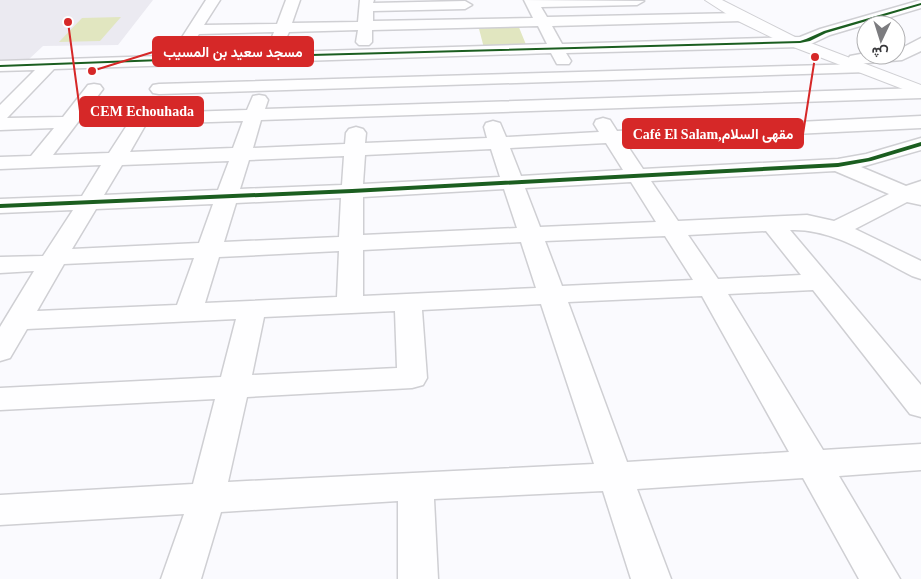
<svg xmlns="http://www.w3.org/2000/svg" width="921" height="579" font-family="'Times New Roman',Vazirmatn,serif">
  <style>
    .built { fill: #ebeaf1 }
    .green { fill: #e1e6c0 }
    .lines { fill: none; stroke-linecap: round; stroke-linejoin: round }
    .minor-casing { stroke: #cfcfd3; stroke-width: 3 }
    .major-casing { stroke: #cfcfd3; stroke-width: 2 }
    .minor { fill: #fefeff; fill-rule: evenodd }
    .major { fill: #fefeff; fill-rule: evenodd }
    .cycleway-casing { stroke: #fff; stroke-width: 3 }
    .cycleway { fill: #1b5e20; fill-rule: evenodd }
    .leader { fill: none; stroke: #d62828; stroke-width: 2 }
    .callout-dot { fill: #d62828; stroke: #fff; stroke-width: 2 }
    .callout { fill: #d62828; stroke: #d62828; stroke-width: 2 }
    .callout-label { font-size: 14px; text-anchor: middle; font-weight: bold; fill: #fff }
  </style>
  <rect width="100%" height="100%" fill="#fafafe"/>
  <path class="built" d="M0,0H153L118,45L43,46L28,60L0,61Z"/>
  <g class="green">
    <path d="M121,17L100,41L59,42L82,18Z"/>
    <path d="M478,25H518L527,47L484,48Z"/>
  </g>
  <g class="lines">
    <defs>
      <g id="minor">
        <path d="M206,0H220L204,25L277,24L286,0H300L292,23L358,22L360,0H374L373,3L465,1L472,5L465,9L373,11V21L533,18L524,0L644,1L637,5L541,7L547,17L741,13L748,17L741,21L552,26L562,44L800,37L820,29L921,0V8L830,35L813,43L800,47L566,53L571,61L569,64H557L551,53L54,69L7,118L63,117L88,85L94,84L100,85L103,89L53,155L109,153L144,99L150,98L156,99L159,103L153,113L247,110L253,96L259,95L265,96L268,100L265,109L921,88V98L261,120L253,148L345,144L346,133L349,129L356,127L363,129L366,133L365,143L487,138L484,127L486,123L493,121L500,123L506,137L599,132L594,124L596,120L603,118L610,120L617,131L921,116V128L625,142L643,169L838,159L866,154L921,138V150L861,167L906,186L921,181V205L907,202L855,229L921,261V279L912,276C874,257 834,228 790,230L921,385V417L910,414L813,290L728,294L823,450L921,444V470L839,476L900,579H859L803,478L637,489L671,579H631L603,491L434,499L438,579H398V501L221,512L201,579H161L184,514L0,525V495L193,484L215,399L0,410V388L221,377L236,319L27,329L10,358L0,361V327L34,271L0,273V257L43,256L73,210L0,213V199L82,196L101,165L0,169V157L31,156L54,128L0,130V105L35,70L0,71V61L547,44L538,26L372,30V42L369,45H359L356,42L358,30L289,32L283,45H273L270,42L274,32L199,34L192,45H182L179,42ZM243,121L233,148L130,152L146,124ZM606,143L623,170L521,176L510,148ZM491,149L500,177L363,184L365,155ZM344,156L342,185L240,189L249,160ZM229,161L218,190L104,195L122,165ZM835,171L889,194L834,221L807,215L678,221L651,181ZM631,182L656,222L540,227L525,188ZM504,189L517,228L363,235V197ZM341,198L339,237L224,242L236,203ZM213,204L199,243L72,249L96,209ZM766,231L801,275L718,279L688,235ZM665,236L693,280L562,286L545,241ZM521,242L536,288L363,296V250ZM339,251L337,297L205,303L219,257ZM194,258L177,305L37,311L64,264ZM702,296L789,452L627,462L568,302ZM541,304L594,464L228,482L247,397L412,388L423,385L427,378L422,310ZM395,311L397,368L252,375L264,317Z"/>
        <path d="M921,38V51L902,60L856,64L850,62L848,59L850,56L866,53V55H896V51Z"/>
        <path d="M862,64L868,66L870,69L868,72L159,94L153,93L150,89L153,85L159,84Z"/>
      </g>
      <path id="major" d="M705,0H722L795,37L921,85V96L783,43L736,20Z"/>
    </defs>
    <use href="#minor" class="minor-casing"/>
    <use href="#major" class="major-casing"/>
    <use href="#minor" class="minor"/>
    <use href="#major" class="major"/>
    <defs>
      <g id="cycleway">
        <path d="M921,3V5L826,33L810,41L800,43L273,57L0,67V65L273,55L800,41L806,39L824,31Z"/>
        <path d="M921,142V146L871,161L838,167L352,193L0,208V204L352,189L838,163L868,158Z"/>
      </g>
    </defs>
    <use href="#cycleway" class="cycleway-casing"/>
    <use href="#cycleway" class="cycleway"/>
  </g>
  <path class="leader" d="M92 71L153 52M68 22L80 111M815 57L803 134"/>
  <g class="callout-dot">
    <circle cx="92" cy="71" r="5"/>
    <circle cx="68" cy="22" r="5"/>
    <circle cx="815" cy="57" r="5"/>
  </g>
  <g class="callout">
    <rect x="153" y="37" width="160" height="29" rx="5"/>
    <rect x="80" y="97" width="123" height="29" rx="5"/>
    <rect x="623" y="119" width="180" height="29" rx="5"/>
  </g>
  <g class="callout-label">
    <text x="233" y="57">مسجد سعيد بن المسيب</text>
    <text x="142" y="116">CEM Echouhada</text>
    <text x="713" y="139">Café El Salam,مقهى السلام</text>
  </g>
  <g transform="translate(881 40) rotate(184)"><circle r="24" fill="#ffffff" stroke="#afafb1"/>
  <path d="M0-4L9 19L0 12L-9 19Z" fill="#7c7c7f"/>
  <text y="-8" font-size="14" font-weight="bold" text-anchor="middle" fill="#38383b">ش</text>
  </g>
</svg>
